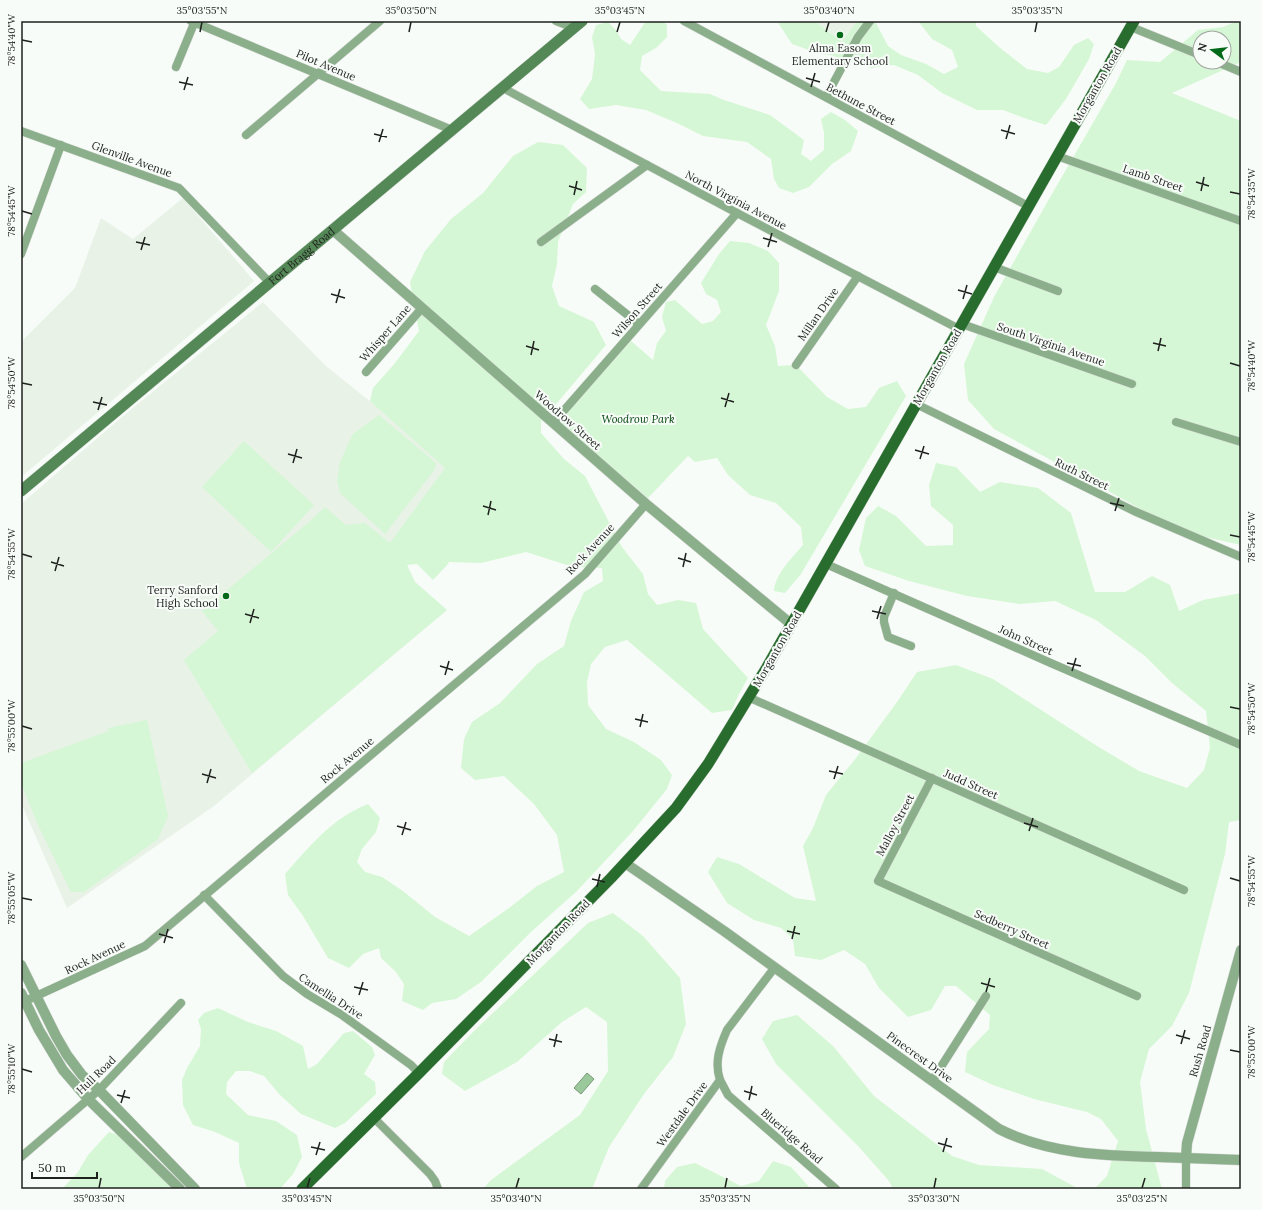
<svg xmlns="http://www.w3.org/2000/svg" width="1262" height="1210" font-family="Lora,serif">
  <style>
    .built { fill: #e8f2e7 }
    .green { fill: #d5f7d5; fill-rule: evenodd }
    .water { fill: #9cc99c; stroke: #769776 }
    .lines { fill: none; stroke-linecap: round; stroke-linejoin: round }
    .minor-casing { stroke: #d5d9d5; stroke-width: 9 }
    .tertiary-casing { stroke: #d5d9d5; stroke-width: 11 }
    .secondary-casing { stroke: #d5d9d5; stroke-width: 12 }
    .primary-casing { stroke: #d5d9d5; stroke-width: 12 }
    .minor { stroke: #8bae8b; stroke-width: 8 }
    .tertiary { stroke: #8bae8b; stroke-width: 10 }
    .secondary { stroke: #548856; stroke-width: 11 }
    .primary { stroke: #286d2e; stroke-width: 11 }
    .ticks { fill: none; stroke: #1f211f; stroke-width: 1.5 }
    .poi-dot { fill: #006a18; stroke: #f8fcf8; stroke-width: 1.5 }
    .labels { text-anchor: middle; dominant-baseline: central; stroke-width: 4; stroke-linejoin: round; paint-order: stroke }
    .poi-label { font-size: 11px; fill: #1f211f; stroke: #f8fcf8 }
    .street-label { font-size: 11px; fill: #1f211f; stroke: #f8fcf8 }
    .park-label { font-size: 11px; font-style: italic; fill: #00460c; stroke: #f8fcf8 }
    .neatline { fill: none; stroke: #1f211f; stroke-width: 1.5 }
    .ticks-label { font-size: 10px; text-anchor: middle; fill: #1f211f }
  </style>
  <rect width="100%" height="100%" fill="#f8fcf8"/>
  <g class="built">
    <path d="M815,21H857L842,42Z"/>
    <path d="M183,198L254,281L21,477V342L75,288L101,218L133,239Z"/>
    <path d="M263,302L326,366L448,464L407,565L415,582L447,610L214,806L67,908L21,803V504L123,416Z"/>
  </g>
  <g class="green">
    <path d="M646,21H663L667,25V37L656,48L642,56L640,70L661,91L710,94L724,100L770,115L804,140L801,154L811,161L824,150V133L821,119L831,112L845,120L858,131L851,151L832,164L809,187L793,193L779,188L774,179L771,159L747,142L703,136L679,124L646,110L616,105L589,109L580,99L592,79L595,54L592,37L596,25L608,22L616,30L621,39L630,45Z"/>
    <path d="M777,21H815L842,42L857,21H875L888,46L901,55L926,64L944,74L958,67L952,50L932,39L918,21H976V26L999,47L1027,69L1048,73L1059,67L1074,45L1088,38L1094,44L1089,59L1066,99L1046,125L1027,119L1003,110H977L942,93L918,75L894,65L871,68L830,55L820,54L792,44Z"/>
    <path d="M1237,21H1241V62L1172,93L1241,121V545L1183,532L994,429L968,400L964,364L994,297L1045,206L1116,83L1127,60L1160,62L1198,30L1223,27ZM1200,38H1224V62H1200Z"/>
    <path d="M538,142L563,145L587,168L586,192L573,204L558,242L557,264L552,286L559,306L594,322L606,345L541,422V433L564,459L585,476L622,547L643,574L648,594L657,605L678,600L696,603L703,629L748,678L739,694L732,710L712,713L627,640L605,647L591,664L587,682L588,705L606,729L634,742L661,760L672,775L667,789L633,831L576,892L532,931L481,982L456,999L432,1003L423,1010L402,1001L404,984L395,971L381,958L379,948L363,954L349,968L328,958L303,916L288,895L285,874C310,846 332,818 368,804L380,818L376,832L362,849L357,862L365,872L382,877L403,891L435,917L469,936L509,908L537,886L564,872L557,835L534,804L504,776L475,780L461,768L464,739L472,722L500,703L537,664L564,646L571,621L584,592L603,581L602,568L573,567L526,552L481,563L448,562L449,563L433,580L417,564L407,565L415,582L447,610L252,773L184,660L218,631L202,611L310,521L325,507L346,525L365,523L390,543L445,468L370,401L373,388L395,363L419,331L410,282L425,251L451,219L483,193L513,156Z"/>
    <path d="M730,241L749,243L768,251L779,263V291L766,325L775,346L778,366L796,365L827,397L848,409L866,407L879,388L897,381L906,396L801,574L785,593L774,591C775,574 792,558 803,545L801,527L776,503L750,495L728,475L717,458L695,462L688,456L648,498L559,422L631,341L653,360L657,343L666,331L662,317L666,302L675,300L702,324L713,321L721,312L717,300L706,294L701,283L719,254Z"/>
    <path d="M379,415L436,463L435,469L385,534L340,493L337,481L340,462L353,434Z"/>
    <path d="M244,441L314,505L271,552L202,487Z"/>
    <path d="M936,463L956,467L980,492L1000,482L1038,488L1071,513L1095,592H1125L1152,576L1170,585L1179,611L1203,600L1241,593V820L1229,822L1225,854L1189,993L1172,1026L1149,1049L1140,1082L1146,1129L1162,1189H1094L1107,1176L1118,1141L1101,1119L1087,1112L1034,1099L993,1085L965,1072L967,1052L989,1029L990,1015L956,986H945L931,1010L908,1017L879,988L865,964L844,950L821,960L795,956L793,939L781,928L754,920L727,903L708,872L717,857L739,864L795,898L816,901L803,846L813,828L826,795L856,758L897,702L917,672L956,665L993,679L1097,746L1139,771L1187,788L1204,770L1210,748L1206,711L1172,683L1145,656L1096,620L1055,601L1020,604L967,596L909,581L865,566L859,550L866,518L878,506L896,516L926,546L953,545V525L931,506L929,485Z"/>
    <path d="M147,720L168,816L158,839L84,892H71L38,825L21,783V763L109,731L108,728Z"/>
    <path d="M613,913L643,936L680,978L686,1024L673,1057L644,1094L609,1147L592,1189H483L491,1180L580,1115L608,1071L607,1022L586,1007L562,1022L517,1062L465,1091L442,1074L444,1062L475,1030L588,923Z"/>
    <path d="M218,1008L248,1022L276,1031L303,1046L308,1069L317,1064L344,1033L353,1031L372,1047L375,1055L364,1074L375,1082L376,1094L345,1123L335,1128L301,1114L280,1095L264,1076L250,1071H236L227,1082L226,1094L248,1115L276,1121L297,1135L302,1157L293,1174L280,1189H247L239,1163V1143L215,1132L193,1125L183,1105L182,1080L187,1068L200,1046L201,1029L198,1020L204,1013Z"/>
    <path d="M797,1015L833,1046L874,1096L952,1156L979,1165L1042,1169L1079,1189H893L889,1181L858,1146L776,1064L762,1039L773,1021Z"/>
    <path d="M109,1132L124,1137L178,1189H62L78,1172L88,1155Z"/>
    <path d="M773,1161L791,1167L811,1189H664L665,1181L677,1167L695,1163L741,1186L759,1181Z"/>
  </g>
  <path class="water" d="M587,1073L594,1079L581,1094L574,1088Z"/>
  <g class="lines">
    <defs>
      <g id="minor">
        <path d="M191,21L452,130"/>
        <path d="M556,21L574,28"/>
        <path d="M684,21L1028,206"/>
        <path d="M1131,27L1200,55"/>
        <path d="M1217,62L1241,72"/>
        <path d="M176,67L195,21"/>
        <path d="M503,88L737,213L959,329"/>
        <path d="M826,97L858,37L870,21"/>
        <path d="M21,131L179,188L270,283"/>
        <path d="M246,135L380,21"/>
        <path d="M1057,156L1241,221"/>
        <path d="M541,242L647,165"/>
        <path d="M21,254L61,145"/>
        <path d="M994,267L1058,291"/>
        <path d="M595,289L639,324"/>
        <path d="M962,324L1132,384"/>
        <path d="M796,365L858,276"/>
        <path d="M366,372L422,308"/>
        <path d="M916,404L1134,511L1241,557"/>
        <path d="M1176,422L1241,442"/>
        <path d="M553,423L737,213"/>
        <path d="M826,564L1053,664L1241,745"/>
        <path d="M894,593L884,617V622L888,637L911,646"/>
        <path d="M748,697L1184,890"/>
        <path d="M932,778L878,881L1137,996"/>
        <path d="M204,895L283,976L307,994L342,1015L411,1065L419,1073"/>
        <path d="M21,1003L145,946L585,574L646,504"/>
        <path d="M720,1080L728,1095L836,1189"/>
        <path d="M932,1081L986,996"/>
        <path d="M374,1118L430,1174L435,1181L438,1189"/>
        <path d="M21,1157L99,1090L181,1003"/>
        <path d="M641,1189L720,1080C714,1062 720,1046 727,1030L775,967"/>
        <path d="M1186,1189V1158"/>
      </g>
      <g id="tertiary">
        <path d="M333,230L646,504L791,624"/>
        <path d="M625,863L724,931L999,1129C1048,1154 1105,1156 1158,1157C1186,1158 1213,1159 1241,1160"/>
        <path d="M21,965L56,1036L67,1055L82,1075L99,1090L195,1189"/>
        <path d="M21,993L39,1030L63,1070L88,1099L180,1189"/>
        <path d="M1186,1158L1187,1143L1241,950"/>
      </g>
      <g id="secondary">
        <path id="s1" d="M21,491L582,21"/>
      </g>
      <path id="primary" d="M302,1189L419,1073L611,878L676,808L708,764L767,667L1134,21"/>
    </defs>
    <use href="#minor" class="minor-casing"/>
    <use href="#tertiary" class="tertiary-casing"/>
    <use href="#secondary" class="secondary-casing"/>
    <use href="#primary" class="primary-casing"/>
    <use href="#minor" class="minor"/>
    <use href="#tertiary" class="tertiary"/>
    <use href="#secondary" class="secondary"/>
    <use href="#primary" class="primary"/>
  </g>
  <path class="ticks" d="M200,32L202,22M409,32L411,22M617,32L620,22M826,32L829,22M1035,32L1037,22M22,40L32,42M806,78L820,82M179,82L193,85M811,87L815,73M184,90L188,77M1001,130L1015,134M374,134L387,137M1006,139L1010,125M379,142L383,129M1196,182L1209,186M569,186L582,190M1201,191L1204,177M1230,192L1240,194M574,195L577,181M22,211L32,214M763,238L777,242M136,242L150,245M768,247L772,233M141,250L145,237M958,290L972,294M331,294L345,298M963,299L967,285M336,303L340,289M1153,343L1166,346M526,346L539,350M1158,351L1161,338M531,355L534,341M1230,363L1240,366M22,383L32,385M721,398L734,402M93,402L107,405M725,407L729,393M98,410L102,397M915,450L929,454M288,454L302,458M920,459L924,446M293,463L297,449M1110,503L1124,506M483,506L496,510M1115,511L1119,498M488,515L491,501M1230,535L1240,537M22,554L32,557M678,558L691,562M51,562L64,566M683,567L686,553M55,571L59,557M872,611L886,614M245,614L259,618M877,619L881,606M250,623L254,609M1067,663L1081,666M440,666L453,670M1072,671L1076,658M445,675L449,661M1230,707L1240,709M635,719L648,722M22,726L32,729M640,727L643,714M829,771L843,774M202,774L216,778M834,779L838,766M207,783L211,769M1024,823L1038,827M397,826L411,830M1029,831L1033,818M402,835L406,822M1230,878L1240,881M592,879L605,882M597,887L600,874M22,898L32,900M787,931L800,934M159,934L173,938M792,939L795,926M164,943L168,929M981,983L995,987M354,987L368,990M986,992L990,978M359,995L363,982M1176,1035L1190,1039M549,1039L562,1042M1181,1044L1185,1030M554,1047L557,1034M1230,1050L1240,1052M22,1069L32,1072M744,1091L757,1095M117,1095L130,1098M749,1100L752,1086M121,1103L125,1090M938,1143L952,1147M311,1147L325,1150M943,1152L947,1138M316,1155L320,1142M99,1188L101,1178M307,1188L310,1178M516,1188L519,1178M725,1188L727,1178M934,1188L936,1178M1142,1188L1145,1178"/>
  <g class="poi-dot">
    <circle cx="840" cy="35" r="4"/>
    <circle cx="226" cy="596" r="4"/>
  </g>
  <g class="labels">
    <g class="poi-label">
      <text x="840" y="48">Alma Easom<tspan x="840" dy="13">Elementary School</tspan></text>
      <text x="218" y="590" text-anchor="end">Terry Sanford<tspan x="218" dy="13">High School</tspan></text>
    </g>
    <g class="street-label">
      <text transform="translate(326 65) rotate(23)">Pilot Avenue</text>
      <text transform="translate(1097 85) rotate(-60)">Morganton Road</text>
      <text transform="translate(861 104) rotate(28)">Bethune Street</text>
      <text transform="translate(132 159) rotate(20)">Glenville Avenue</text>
      <text transform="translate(1153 178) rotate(19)">Lamb Street</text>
      <text transform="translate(736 200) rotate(28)">North Virginia Avenue</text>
      <text stroke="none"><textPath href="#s1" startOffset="366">Fort Bragg Road</textPath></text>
      <text transform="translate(637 310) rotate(-49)">Wilson Street</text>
      <text transform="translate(818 314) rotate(-55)">Millan Drive</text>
      <text transform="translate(385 333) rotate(-49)">Whisper Lane</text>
      <text transform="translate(1051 344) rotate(19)">South Virginia Avenue</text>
      <text transform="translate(937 367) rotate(-60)">Morganton Road</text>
      <text transform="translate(568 420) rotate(41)">Woodrow Street</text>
      <text transform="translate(1082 474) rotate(26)">Ruth Street</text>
      <text transform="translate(590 549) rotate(-47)">Rock Avenue</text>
      <text transform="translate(1026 640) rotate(24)">John Street</text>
      <text transform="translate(777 649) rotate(-60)">Morganton Road</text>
      <text transform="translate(347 760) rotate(-40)">Rock Avenue</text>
      <text transform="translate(971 784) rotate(24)">Judd Street</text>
      <text transform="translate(895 825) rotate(-62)">Malloy Street</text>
      <text transform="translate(1012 929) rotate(24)">Sedberry Street</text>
      <text transform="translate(558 932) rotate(-46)">Morganton Road</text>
      <text transform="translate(95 957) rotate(-25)">Rock Avenue</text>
      <text transform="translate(331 996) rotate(33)">Camellia Drive</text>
      <text transform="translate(1200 1051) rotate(-74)">Rush Road</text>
      <text transform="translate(920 1057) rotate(36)">Pinecrest Drive</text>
      <text transform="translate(96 1075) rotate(-44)">Hull Road</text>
      <text transform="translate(682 1114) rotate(-54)">Westdale Drive</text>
      <text transform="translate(792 1136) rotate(41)">Blueridge Road</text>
    </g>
    <g class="park-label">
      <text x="638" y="419">Woodrow Park</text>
    </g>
  </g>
  <rect width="1262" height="1210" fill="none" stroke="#f8fcf8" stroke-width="44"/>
  <g transform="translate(1212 50) rotate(285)"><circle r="19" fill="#f8fcf8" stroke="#a1a4a1"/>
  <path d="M0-3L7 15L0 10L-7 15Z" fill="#006a18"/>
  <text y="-6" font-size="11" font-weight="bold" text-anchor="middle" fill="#1f211f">N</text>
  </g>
  <path d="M32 1172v6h65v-6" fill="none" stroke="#1f211f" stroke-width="2"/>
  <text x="38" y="1172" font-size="12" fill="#1f211f" stroke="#f8fcf8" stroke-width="3" paint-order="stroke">50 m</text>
  <rect x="22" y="22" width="1218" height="1166" class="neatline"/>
  <g class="ticks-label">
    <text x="202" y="14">35°03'55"N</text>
    <text x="411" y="14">35°03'50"N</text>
    <text x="620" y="14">35°03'45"N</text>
    <text x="829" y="14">35°03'40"N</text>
    <text x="1037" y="14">35°03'35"N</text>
    <text transform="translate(11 40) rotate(-90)" y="4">78°54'40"W</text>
    <text transform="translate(1251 194) rotate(-90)" y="4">78°54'35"W</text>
    <text transform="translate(11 211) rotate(-90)" y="4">78°54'45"W</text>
    <text transform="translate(1251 366) rotate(-90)" y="4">78°54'40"W</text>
    <text transform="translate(11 383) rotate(-90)" y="4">78°54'50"W</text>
    <text transform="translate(1251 537) rotate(-90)" y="4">78°54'45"W</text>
    <text transform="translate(11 554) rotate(-90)" y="4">78°54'55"W</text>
    <text transform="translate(1251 709) rotate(-90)" y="4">78°54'50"W</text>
    <text transform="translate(11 726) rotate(-90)" y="4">78°55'00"W</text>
    <text transform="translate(1251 881) rotate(-90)" y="4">78°54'55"W</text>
    <text transform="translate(11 898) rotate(-90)" y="4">78°55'05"W</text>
    <text transform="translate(1251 1052) rotate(-90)" y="4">78°55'00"W</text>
    <text transform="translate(11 1069) rotate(-90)" y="4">78°55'10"W</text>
    <text x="99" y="1202">35°03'50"N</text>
    <text x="307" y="1202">35°03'45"N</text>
    <text x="516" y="1202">35°03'40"N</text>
    <text x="725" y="1202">35°03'35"N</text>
    <text x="934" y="1202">35°03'30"N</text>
    <text x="1142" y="1202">35°03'25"N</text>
  </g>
</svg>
